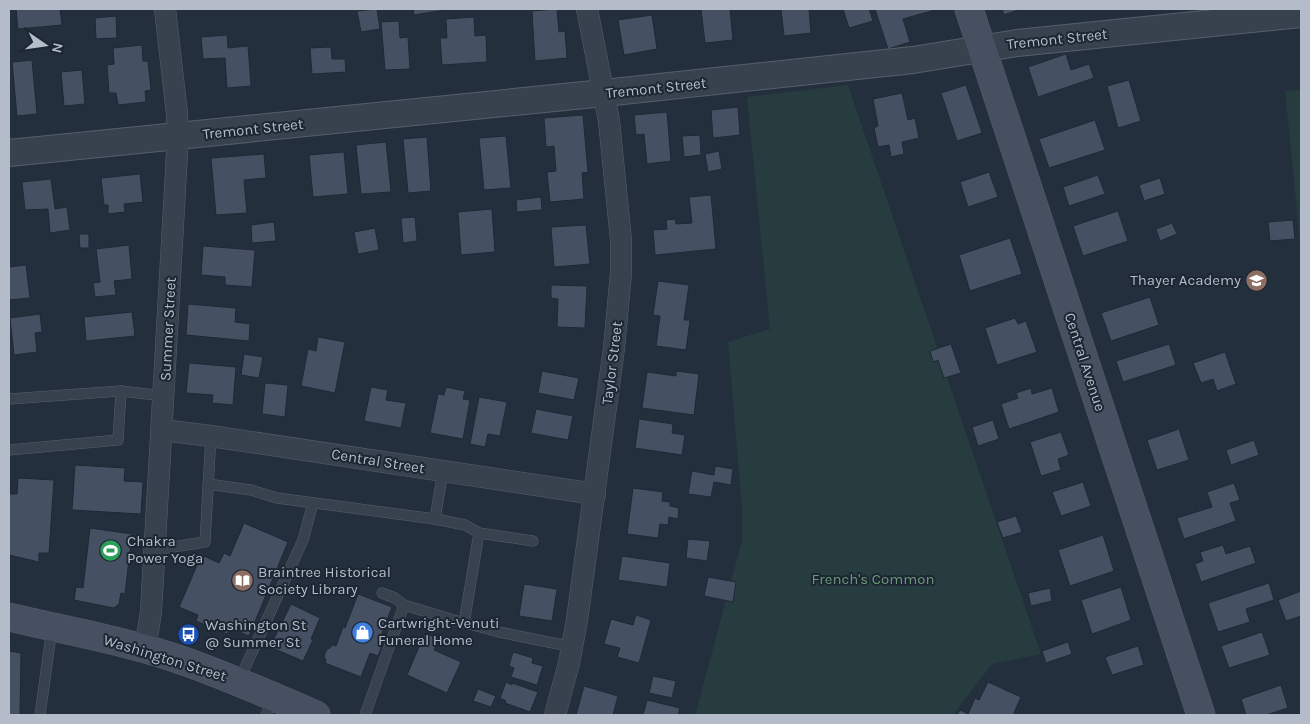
<svg xmlns="http://www.w3.org/2000/svg" width="1310" height="724" font-family="Karla,sans-serif">
  <style>
    .green { fill: #263c3f }
    .building { fill: #455162; stroke: #1f2835 }
    .lines { fill: none; stroke-linecap: round; stroke-linejoin: round }
    .service-casing { stroke: #565f6c; stroke-width: 11 }
    .minor-casing { stroke: #565f6c; stroke-width: 22 }
    .tertiary-casing { stroke: #565f6c; stroke-width: 28 }
    .secondary-casing { stroke: #565f6c; stroke-width: 29 }
    .service { stroke: #38414e; stroke-width: 10 }
    .minor { stroke: #38414e; stroke-width: 21 }
    .tertiary { stroke: #38414e; stroke-width: 26 }
    .secondary { stroke: #465061; stroke-width: 28 }
    .labels { text-anchor: middle; dominant-baseline: central; stroke-width: 4; stroke-linejoin: round; paint-order: stroke }
    .street-label { font-size: 15px; fill: #b4bcc9; stroke: #1d2633 }
    .poi-label { font-size: 15px; fill: #b4bcc9; stroke: #1d2633; text-anchor: start }
    .park-label { font-size: 15px; fill: #6b9a76; stroke: #1d2633 }
  </style>
  <rect width="100%" height="100%" fill="#242f3e"/>
  <g class="green">
    <path d="M848,85L1041,654L992,664L953,715H695L742,541V507L728,342L770,329L747,97Z"/>
    <path d="M1301,90V242H1300L1285,91Z"/>
  </g>
  <g class="building">
    <path d="M16,9H60L62,25L18,29Z"/>
    <path d="M377,9L380,29L361,32L357,11Z"/>
    <path d="M413,9H445V10L414,15Z"/>
    <path d="M557,9L559,32L565,31L567,58L535,61L532,11Z"/>
    <path d="M701,9H730L733,40L705,43Z"/>
    <path d="M781,9H809L811,33L784,36Z"/>
    <path d="M843,9H869L873,21L849,28Z"/>
    <path d="M875,9H934L935,10L903,19L910,42L888,49Z"/>
    <path d="M1002,9H1021L1004,15Z"/>
    <path d="M652,15L657,49L624,55L618,20Z"/>
    <path d="M116,16L117,38L96,39L95,18Z"/>
    <path d="M474,17L475,36L486,35L487,62L442,65L440,38H447L446,19Z"/>
    <path d="M399,21L400,38L408,37L410,69L385,70L381,22Z"/>
    <path d="M227,35L228,48L248,46L251,86L227,88L225,58L203,59L201,37Z"/>
    <path d="M142,45L143,61H148L151,90L145,91L146,102L118,105L116,93H109L107,65L114,64L113,48Z"/>
    <path d="M331,47L332,59H345L346,72L312,74L310,48Z"/>
    <path d="M1066,54L1071,70L1089,64L1094,78L1038,97L1028,67Z"/>
    <path d="M32,60L37,114L17,116L12,62Z"/>
    <path d="M82,70L85,104L64,106L61,72Z"/>
    <path d="M1129,80L1141,121L1118,128L1107,86Z"/>
    <path d="M966,85L982,133L957,141L941,93Z"/>
    <path d="M902,93L908,120L915,118L919,138L902,142L904,154L891,157L889,145L878,147L874,128L878,126L873,99Z"/>
    <path d="M738,107L740,135L713,138L711,110Z"/>
    <path d="M667,112L671,161L647,164L644,134L636,135L634,115Z"/>
    <path d="M583,115L588,172L582,173L584,199L550,202L547,172L556,171L554,146L546,147L544,118Z"/>
    <path d="M1095,120L1105,150L1049,168L1039,139Z"/>
    <path d="M700,135L701,155L684,157L682,136Z"/>
    <path d="M506,136L511,188L484,190L479,138Z"/>
    <path d="M427,137L431,191L408,193L403,139Z"/>
    <path d="M386,142L391,192L361,194L356,145Z"/>
    <path d="M719,151L722,169L708,172L705,154Z"/>
    <path d="M344,152L348,194L313,197L309,155Z"/>
    <path d="M264,154L266,178L244,180L247,213L216,215L211,158Z"/>
    <path d="M989,172L998,197L968,207L960,182Z"/>
    <path d="M140,174L143,202L124,204L125,212L108,214V205H104L101,178Z"/>
    <path d="M1098,175L1105,194L1069,206L1063,187Z"/>
    <path d="M1160,178L1165,194L1144,201L1139,185Z"/>
    <path d="M51,179L55,209L67,207L70,230L50,233L48,209L25,210L22,182Z"/>
    <path d="M711,195L716,249L655,255L653,230L667,229L666,220L675,219L676,224L692,223L689,197Z"/>
    <path d="M541,197L542,210L517,212L516,200Z"/>
    <path d="M492,209L495,252L461,255L458,212Z"/>
    <path d="M1118,211L1128,241L1083,256L1073,226Z"/>
    <path d="M415,217L417,241L403,243L401,218Z"/>
    <path d="M1293,220L1295,239L1270,241L1268,222Z"/>
    <path d="M274,222L276,241L252,243L251,225Z"/>
    <path d="M1172,223L1177,234L1160,241L1156,229Z"/>
    <path d="M586,225L590,264L554,267L551,227Z"/>
    <path d="M375,228L379,250L358,254L354,232Z"/>
    <path d="M79,234H89V248H80Z"/>
    <path d="M1010,238L1022,274L970,291L959,255Z"/>
    <path d="M129,245L132,279L114,281L116,295L95,297L93,283L100,282L96,249Z"/>
    <path d="M203,246L255,250L252,287L225,285V277L201,275Z"/>
    <path d="M26,265L30,298L9,300V267Z"/>
    <path d="M658,281L689,285L684,320H690L686,350L656,346L660,316L653,315Z"/>
    <path d="M551,285L587,286L585,328L557,327L558,299L551,298Z"/>
    <path d="M1150,297L1159,325L1111,341L1101,313Z"/>
    <path d="M188,304L236,308L235,322L250,324L249,341L186,335Z"/>
    <path d="M132,312L135,336L86,341L84,317Z"/>
    <path d="M40,314L42,332L35,333L37,352L14,355L10,318Z"/>
    <path d="M1015,318L1018,324L1026,321L1037,352L997,365L985,328Z"/>
    <path d="M318,337L345,342L335,393L301,386L308,349L316,351Z"/>
    <path d="M951,344L961,373L944,378L938,360L933,362L930,351Z"/>
    <path d="M1169,344L1176,365L1123,382L1116,361Z"/>
    <path d="M1225,352L1236,384L1217,391L1213,379L1201,383L1193,363Z"/>
    <path d="M244,354L263,357L259,378L241,375Z"/>
    <path d="M189,363L236,367L233,405L212,403L213,395L186,393Z"/>
    <path d="M542,371L579,378L574,400L538,393Z"/>
    <path d="M676,371L699,374L694,415L642,408L647,372L676,376Z"/>
    <path d="M265,383L288,385L285,417L262,414Z"/>
    <path d="M371,387L388,390L386,400L406,403L401,428L364,421Z"/>
    <path d="M446,387L465,391L463,399L470,400L463,439L430,433L438,394L444,395Z"/>
    <path d="M1031,388L1032,394L1052,388L1059,412L1009,429L1001,404L1018,398L1016,393Z"/>
    <path d="M479,397L507,402L500,436L488,434L485,447L470,444Z"/>
    <path d="M536,409L573,416L568,440L531,433Z"/>
    <path d="M639,419L673,424L672,433L685,435L682,455L635,448Z"/>
    <path d="M993,420L999,439L978,446L972,427Z"/>
    <path d="M1179,429L1189,460L1157,470L1147,440Z"/>
    <path d="M1061,432L1069,455L1058,459L1061,470L1041,476L1030,442Z"/>
    <path d="M1254,440L1259,455L1231,465L1226,450Z"/>
    <path d="M75,465L125,468L124,481L143,482L141,514L72,510Z"/>
    <path d="M715,466L733,469L731,485L714,482L711,497L688,494L692,471L714,475Z"/>
    <path d="M18,478L54,480L49,553H39V562L9,555V481H11L10,494H17Z"/>
    <path d="M1083,482L1091,506L1061,516L1052,492Z"/>
    <path d="M1234,483L1240,500L1230,503L1236,521L1184,539L1177,518L1212,507L1207,492Z"/>
    <path d="M633,488L663,492L662,501L670,502V506L679,508L678,519L669,517L668,525L660,524L658,538L627,534Z"/>
    <path d="M1016,516L1022,532L1003,538L997,522Z"/>
    <path d="M244,523L288,542L249,636L230,628L227,634L196,621L198,615L179,607L198,563L201,564L204,556L219,563L224,553L230,556Z"/>
    <path d="M90,528L132,534L125,594L121,593L119,604L114,608L74,600L76,587L83,588Z"/>
    <path d="M1103,535L1114,571L1070,586L1058,550Z"/>
    <path d="M688,539L710,541L707,561L686,558Z"/>
    <path d="M1223,545L1226,554L1250,546L1256,563L1201,582L1195,564L1203,561L1200,552Z"/>
    <path d="M622,556L670,563L667,587L618,580Z"/>
    <path d="M708,577L736,582L733,602L704,596Z"/>
    <path d="M1269,583L1274,600L1246,609L1250,622L1218,632L1208,603Z"/>
    <path d="M524,584L557,589L552,621L519,616Z"/>
    <path d="M1121,587L1131,620L1092,634L1081,600Z"/>
    <path d="M1050,588L1052,601L1031,606L1028,593Z"/>
    <path d="M1301,591V616L1286,621L1278,600Z"/>
    <path d="M358,594L392,607L381,636L385,638L378,656L370,653L361,677L325,663L326,660L324,656L327,649L330,648L332,645L336,646L343,627L345,628Z"/>
    <path d="M291,604L320,618L311,639L313,640L303,661L270,647Z"/>
    <path d="M636,615L651,620L639,663L617,657L620,648L604,644L611,619L633,625Z"/>
    <path d="M1262,632L1270,655L1229,668L1221,646Z"/>
    <path d="M425,633L439,639L434,650L461,662L447,693L407,675Z"/>
    <path d="M1068,642L1072,654L1046,663L1042,651Z"/>
    <path d="M1138,646L1144,665L1112,675L1105,657Z"/>
    <path d="M9,651L21,653L20,715H9Z"/>
    <path d="M513,652L533,658L532,663L543,666L537,685L511,677L514,668L509,666Z"/>
    <path d="M653,676L676,681L672,698L649,693Z"/>
    <path d="M506,682L512,685V683L538,692L530,712L505,703L506,701L500,698Z"/>
    <path d="M988,682L1021,697L1013,715H957L960,710L968,714L975,698L979,700Z"/>
    <path d="M1281,685L1288,708L1266,715H1246L1241,699Z"/>
    <path d="M584,686L618,696L613,715H576Z"/>
    <path d="M478,689L496,696L491,707L473,701Z"/>
    <path d="M647,700L680,708L678,715H643Z"/>
  </g>
  <g class="lines">
    <defs>
      <g id="service">
        <path d="M9,399L121,391"/>
        <path d="M9,450L118,440L121,391L164,396"/>
        <path d="M208,484L251,490L277,498L435,519L465,525L479,533L533,541"/>
        <path d="M435,519L443,471"/>
        <path d="M155,548H166L205,542L211,436"/>
        <path d="M382,593L395,598L404,605"/>
        <path d="M464,623L479,533"/>
        <path d="M239,681L303,540L313,503"/>
        <path d="M40,715L52,628"/>
        <path d="M266,715L273,698"/>
        <path d="M365,715L404,605L454,620L499,632L573,647"/>
      </g>
      <g id="minor">
        <path d="M162,430L211,436L595,494"/>
        <path d="M144,648L147,637L151,612L178,136L177,114L165,9"/>
        <path d="M555,715L569,663L577,620L614,348L621,273V240L609,121L587,9"/>
      </g>
      <path id="tertiary" d="M9,153L604,93L913,60L1017,43L1301,14"/>
      <g id="secondary">
        <path d="M969,9L1201,715"/>
        <path d="M9,617C64,630 121,640 175,658C223,674 269,695 316,715"/>
      </g>
    </defs>
    <use href="#service" class="service-casing"/>
    <use href="#minor" class="minor-casing"/>
    <use href="#tertiary" class="tertiary-casing"/>
    <use href="#secondary" class="secondary-casing"/>
    <use href="#service" class="service"/>
    <use href="#minor" class="minor"/>
    <use href="#tertiary" class="tertiary"/>
    <use href="#secondary" class="secondary"/>
  </g>
  <defs>
    <symbol id="school-disc" viewBox="-11 -11 22 22"><circle r="9.5" fill="#8d6e63" stroke="#1d2633"/><path d="M0-5L7-2L0 1L-7-2ZM-4 1L0 2.5L4 1V4Q0 6-4 4Z" fill="#fff"/></symbol>
    <symbol id="stadium-disc" viewBox="-11 -11 22 22"><circle r="9.5" fill="#2e9e5b" stroke="#1d2633"/><path d="M0-5a6.5 5 0 1 0 0 10a6.5 5 0 1 0 0-10ZM-3.5-1.8h7v3.6h-7Z" fill="#fff"/></symbol>
    <symbol id="library-disc" viewBox="-11 -11 22 22"><circle r="9.5" fill="#8d6e63" stroke="#1d2633"/><path d="M-6-4Q-3-5.5-.7-3.5V5Q-3 3-6 4ZM6-4Q3-5.5 .7-3.5V5Q3 3 6 4Z" fill="#fff"/></symbol>
    <symbol id="shop-disc" viewBox="-11 -11 22 22"><circle r="9.5" fill="#3f7fe0" stroke="#1d2633"/><path d="M-5-2.5h2.3a2.7 3.5 0 0 1 5.4 0H5L5.5 6h-11ZM-1.5-2.5h3a1.5 2.3 0 0 0-3 0Z" fill="#fff"/></symbol>
    <symbol id="bus-disc" viewBox="-11 -11 22 22"><circle r="9.5" fill="#1a4fb4" stroke="#1d2633"/><path d="M-5-6H5V4H4V6H2V4H-2V6H-4V4H-5ZM-3.5-4V0h7V-4ZM-3.5 1.2v1.5H-2V1.2ZM2 1.2v1.5H3.5V1.2Z" fill="#fff"/></symbol>
  </defs>
  <g fill-rule="evenodd">
    <use href="#school-disc" x="1244" y="268" width="25" height="25"/>
    <use href="#stadium-disc" x="98" y="538" width="25" height="25"/>
    <use href="#library-disc" x="230" y="568" width="25" height="25"/>
    <use href="#shop-disc" x="350" y="620" width="25" height="25"/>
    <use href="#bus-disc" x="176" y="622" width="25" height="25"/>
  </g>
  <g class="labels">
    <g class="street-label">
      <text transform="translate(1057 39) rotate(-6)">Tremont Street</text>
      <text transform="translate(656 88) rotate(-6)">Tremont Street</text>
      <text transform="translate(253 129) rotate(-6)">Tremont Street</text>
      <text transform="translate(168 329) rotate(-87)">Summer Street</text>
      <text transform="translate(1085 362) rotate(72)">Central Avenue</text>
      <text transform="translate(612 363) rotate(-83)">Taylor Street</text>
      <text transform="translate(378 461) rotate(9)">Central Street</text>
      <text transform="translate(165 658) rotate(17)">Washington Street</text>
    </g>
    <g class="poi-label">
      <text x="1241" y="280" text-anchor="end">Thayer Academy</text>
      <text x="127" y="541">Chakra<tspan x="127" dy="17">Power Yoga</tspan></text>
      <text x="258" y="572">Braintree Historical<tspan x="258" dy="17">Society Library</tspan></text>
      <text x="378" y="623">Cartwright-Venuti<tspan x="378" dy="17">Funeral Home</tspan></text>
      <text x="205" y="625">Washington St<tspan x="205" dy="17">@ Summer St</tspan></text>
    </g>
    <g class="park-label">
      <text x="873" y="579">French's Common</text>
    </g>
  </g>
  <rect width="1310" height="724" fill="none" stroke="#b4bcc9" stroke-width="20"/>
  <g transform="translate(45 45) rotate(103)" stroke="#1d2633" stroke-width="4" paint-order="stroke">
  <path d="M0-4L9 19L0 12L-9 19Z" fill="#b4bcc9"/>
  <text y="-8" font-size="14" font-weight="bold" text-anchor="middle" fill="#b4bcc9">N</text>
  </g>
</svg>
